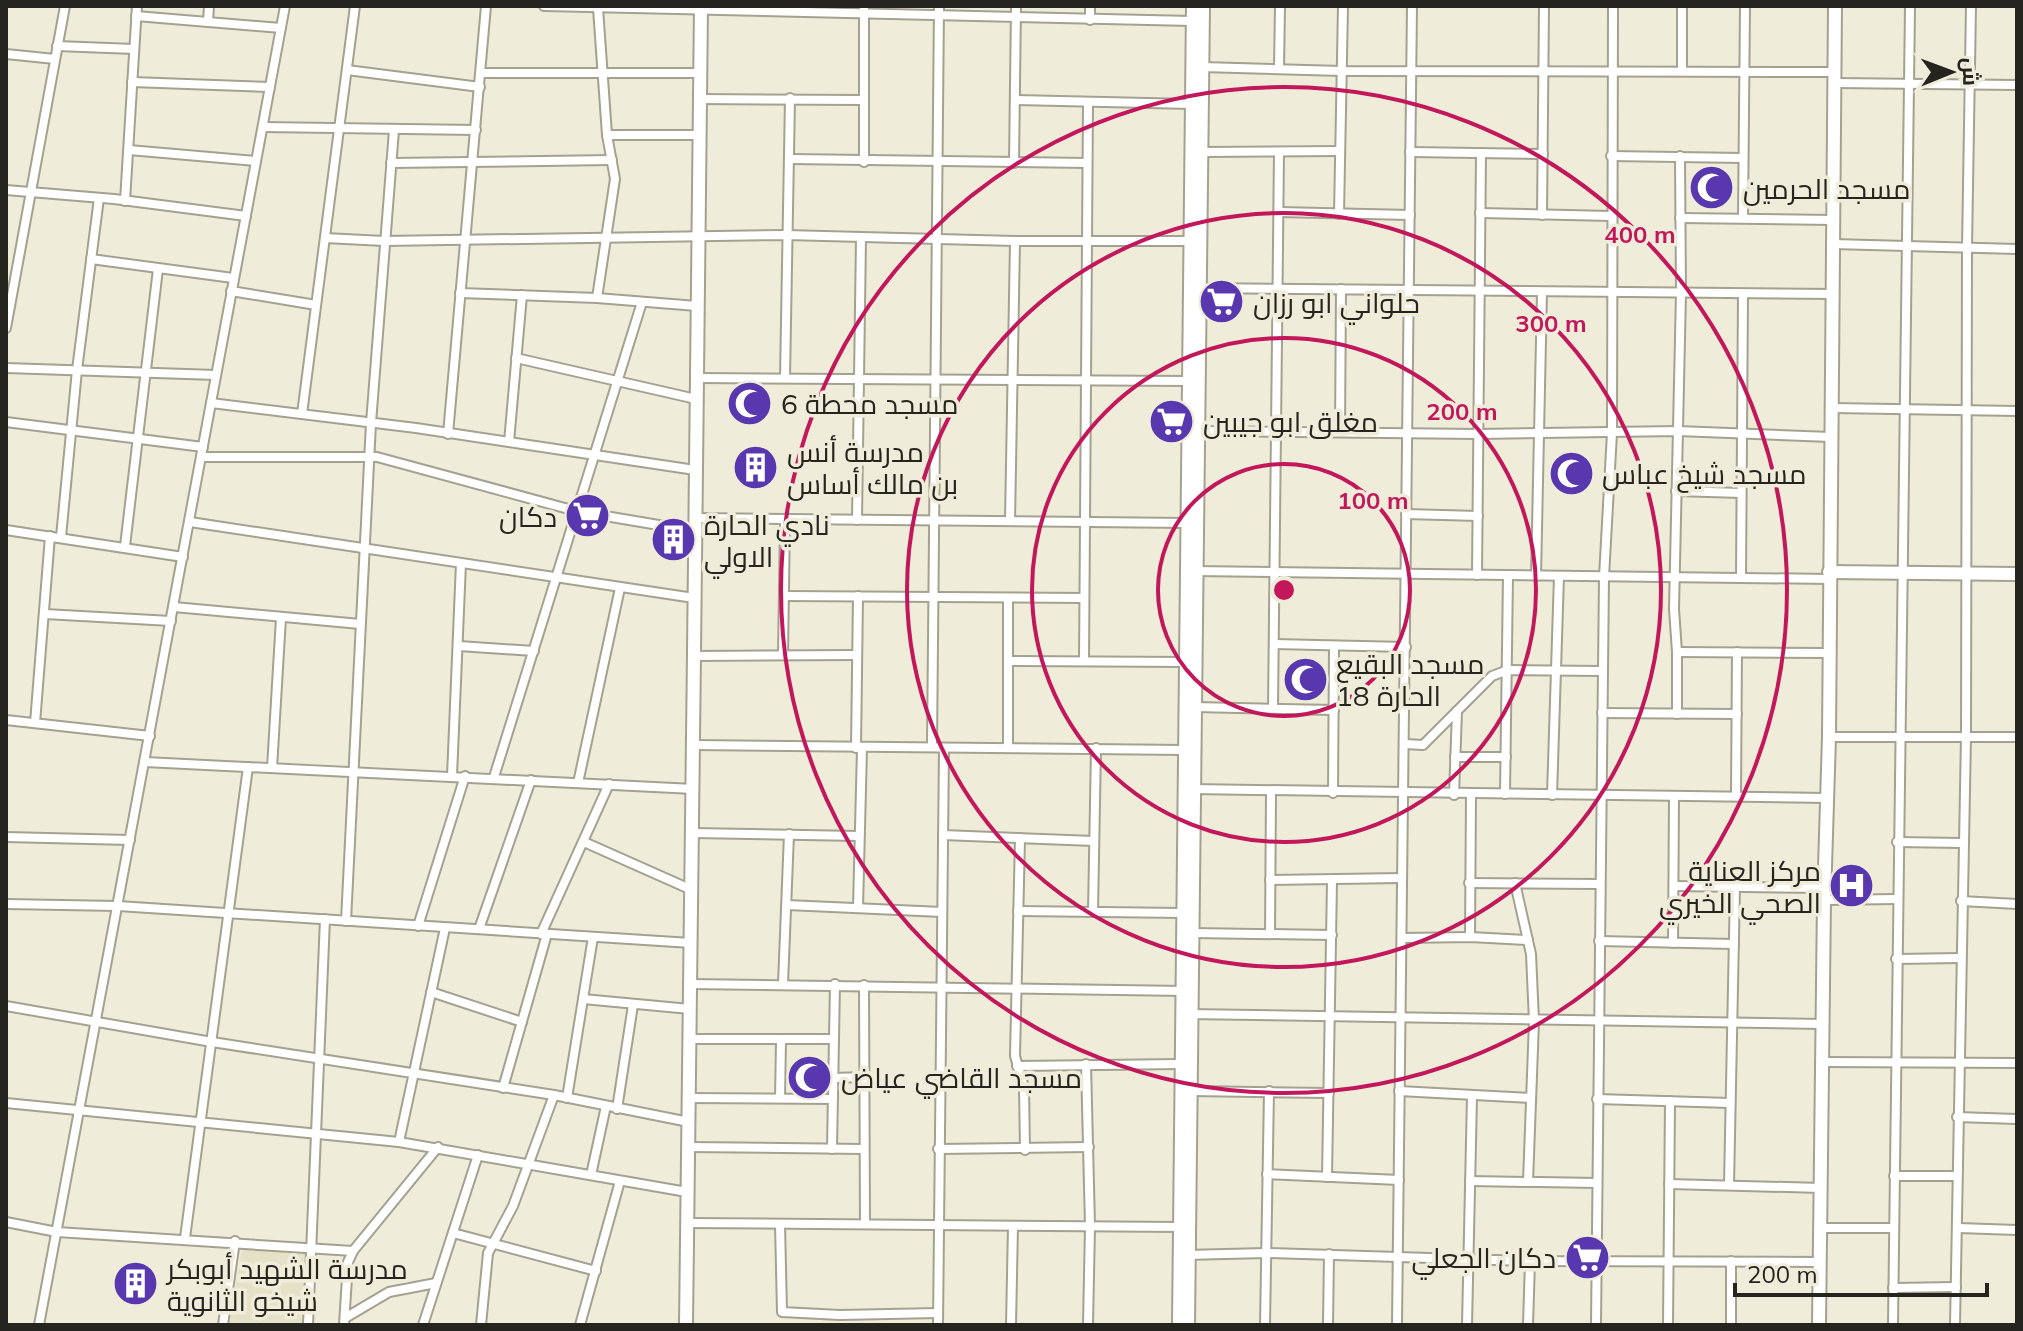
<svg xmlns="http://www.w3.org/2000/svg" width="2023" height="1331" font-family="Mulish,Cairo,sans-serif">
  <style>
    .built { fill: #e4e1c7 }
    .lines { fill: none; stroke-linecap: round; stroke-linejoin: round }
    .street-casing { stroke: #a4a190; stroke-width: 12 }
    .secondary-casing { stroke: #a4a190; stroke-width: 16 }
    .street { stroke: #fff; stroke-width: 8 }
    .secondary { stroke: #fff; stroke-width: 12 }
    .ring { fill: none; stroke: #c2185b; stroke-width: 4 }
    .labels { text-anchor: middle; dominant-baseline: central; stroke-width: 7; stroke-linejoin: round; paint-order: stroke }
    .poi-label { font-size: 28px; fill: #25241e; stroke: #efecda; text-anchor: start }
    .centre { fill: #c2185b; stroke: #efecda; stroke-width: 4 }
    .ring-label { font-size: 24px; text-anchor: middle; font-weight: bold; fill: #c2185b; stroke: #efecda; stroke-width: 7; stroke-linejoin: round; paint-order: stroke }
  </style>
  <rect width="100%" height="100%" fill="#efecda"/>
  <path class="built" d="M242,1248L309,1253L306,1325H229Z"/>
  <g class="lines">
    <defs>
      <g id="street">
        <path d="M544,6L1192,21"/>
        <path d="M136,16L281,28"/>
        <path d="M1090,20V6"/>
        <path d="M208,21L209,6"/>
        <path d="M57,46L134,49"/>
        <path d="M6,54L55,59"/>
        <path d="M1202,67L1342,71L1835,72"/>
        <path d="M1279,68L1280,6"/>
        <path d="M347,70L480,87"/>
        <path d="M1682,71V6"/>
        <path d="M481,73H700"/>
        <path d="M132,82L270,87"/>
        <path d="M1835,83L2017,85"/>
        <path d="M699,99L864,100"/>
        <path d="M1015,100L1192,104"/>
        <path d="M263,127L476,130"/>
        <path d="M607,135H698"/>
        <path d="M129,150L256,161"/>
        <path d="M1200,152L1340,151"/>
        <path d="M1410,152L1543,154"/>
        <path d="M1611,156L1743,158"/>
        <path d="M790,159L1087,163"/>
        <path d="M864,162V6"/>
        <path d="M391,163L612,160"/>
        <path d="M1014,163L1016,6"/>
        <path d="M6,190L114,199L246,216"/>
        <path d="M125,201L137,6"/>
        <path d="M1279,212L1410,215"/>
        <path d="M1480,213L1611,216"/>
        <path d="M1339,214L1343,6"/>
        <path d="M1542,215L1544,6"/>
        <path d="M1680,218L1833,220"/>
        <path d="M1743,218L1745,6"/>
        <path d="M325,238L384,241L786,235L1015,241H1191"/>
        <path d="M1833,244L2017,249"/>
        <path d="M91,259L233,278"/>
        <path d="M1199,288L1833,294"/>
        <path d="M231,291L316,305"/>
        <path d="M460,293L597,298L697,306"/>
        <path d="M597,298L615,179L607,135L598,8"/>
        <path d="M6,328L65,6"/>
        <path d="M516,358L696,399"/>
        <path d="M6,368L216,375"/>
        <path d="M696,378L1189,381"/>
        <path d="M785,378L790,98"/>
        <path d="M211,403L416,428L695,470"/>
        <path d="M1832,408L2017,411"/>
        <path d="M302,414L355,6"/>
        <path d="M6,422L203,447"/>
        <path d="M1196,431L1478,434L1678,431L1831,437"/>
        <path d="M1340,431L1341,289"/>
        <path d="M448,434L486,6"/>
        <path d="M509,442L522,295"/>
        <path d="M201,457H377L576,511L694,531"/>
        <path d="M1676,491L1741,493"/>
        <path d="M1406,514L1478,516"/>
        <path d="M694,518L1187,523"/>
        <path d="M857,520L861,237"/>
        <path d="M1010,521L1015,241"/>
        <path d="M190,522L694,598"/>
        <path d="M6,530L183,557"/>
        <path d="M61,537L77,370L99,198"/>
        <path d="M125,546L158,269"/>
        <path d="M1194,571L1829,579"/>
        <path d="M1477,575L1481,153"/>
        <path d="M1536,576L1542,292"/>
        <path d="M1741,577L1743,294"/>
        <path d="M784,596L1083,598"/>
        <path d="M174,607L360,624"/>
        <path d="M45,614L171,621"/>
        <path d="M1274,644L1406,647"/>
        <path d="M459,646L534,651"/>
        <path d="M1677,652L1828,653"/>
        <path d="M783,655L785,520"/>
        <path d="M694,656L857,655"/>
        <path d="M1008,661L1185,662"/>
        <path d="M1084,661L1088,102"/>
        <path d="M1194,707L1334,710"/>
        <path d="M1273,708L1279,152"/>
        <path d="M1602,713L1737,714"/>
        <path d="M1677,714V652L1674,609L1681,293L1680,156"/>
        <path d="M6,720L150,736"/>
        <path d="M35,723L50,536"/>
        <path d="M1829,737H2017"/>
        <path d="M1405,744L1423,745L1492,676L1508,670L1602,671"/>
        <path d="M694,745L1185,750"/>
        <path d="M932,747L939,6"/>
        <path d="M1008,747V598"/>
        <path d="M856,748L858,596"/>
        <path d="M1455,757H1506"/>
        <path d="M145,762L694,789"/>
        <path d="M272,768L281,618"/>
        <path d="M452,776L461,563"/>
        <path d="M494,777L642,302"/>
        <path d="M578,783L620,588"/>
        <path d="M1191,789L1826,798"/>
        <path d="M1333,793L1334,646"/>
        <path d="M1505,794L1508,576"/>
        <path d="M1454,795L1457,711"/>
        <path d="M1552,795L1559,576"/>
        <path d="M1736,796L1737,652"/>
        <path d="M693,833L859,836"/>
        <path d="M943,835L1094,841"/>
        <path d="M6,837L130,840"/>
        <path d="M1020,838L1015,1056L1024,1087L1025,1150"/>
        <path d="M584,842L692,890"/>
        <path d="M1897,842L1962,843"/>
        <path d="M1270,880L1402,878"/>
        <path d="M1469,883L1599,884"/>
        <path d="M1515,883L1531,954L1534,1021L1528,1182"/>
        <path d="M1674,886L1825,888"/>
        <path d="M1824,900L1897,899"/>
        <path d="M1961,901L2017,904"/>
        <path d="M6,904L118,906L691,943"/>
        <path d="M787,905L942,912"/>
        <path d="M858,908L862,748"/>
        <path d="M1018,911L1183,913"/>
        <path d="M1093,912L1096,748"/>
        <path d="M346,921L371,423L394,130"/>
        <path d="M418,926L465,776"/>
        <path d="M479,929L531,780"/>
        <path d="M1192,933L1332,935"/>
        <path d="M541,934L609,784"/>
        <path d="M1270,934L1271,792"/>
        <path d="M1470,937L1471,795"/>
        <path d="M1403,938L1470,937L1528,940"/>
        <path d="M1599,941L1734,944"/>
        <path d="M1673,943L1674,797"/>
        <path d="M1896,959L1961,958"/>
        <path d="M690,984L1185,991"/>
        <path d="M783,984L789,834"/>
        <path d="M864,985L865,1224"/>
        <path d="M431,992L522,1022"/>
        <path d="M583,999L690,1009"/>
        <path d="M6,1006L212,1042L554,1095L689,1122"/>
        <path d="M1187,1014L1822,1024"/>
        <path d="M689,1039H834"/>
        <path d="M1823,1062L2017,1063"/>
        <path d="M1086,1064L1090,1226L1088,1325"/>
        <path d="M1017,1066L1181,1064"/>
        <path d="M833,1078L864,1077"/>
        <path d="M503,1088L547,934"/>
        <path d="M1190,1091L1329,1093"/>
        <path d="M1399,1091L1531,1098"/>
        <path d="M567,1098L593,937"/>
        <path d="M688,1098L833,1099"/>
        <path d="M780,1098L781,1040"/>
        <path d="M1597,1099L1730,1103"/>
        <path d="M6,1103L399,1142L687,1192"/>
        <path d="M617,1109L633,1005"/>
        <path d="M1957,1117L2017,1119"/>
        <path d="M399,1142L445,928"/>
        <path d="M688,1147L864,1149"/>
        <path d="M832,1149L835,984"/>
        <path d="M938,1149L1089,1147"/>
        <path d="M1267,1174L1399,1180"/>
        <path d="M591,1175L606,1106"/>
        <path d="M1894,1176H1957"/>
        <path d="M1327,1177L1332,881"/>
        <path d="M1470,1181L1597,1183"/>
        <path d="M1669,1184L1821,1188"/>
        <path d="M1729,1185L1735,887"/>
        <path d="M6,1222L57,1232L353,1251"/>
        <path d="M688,1223L1180,1227"/>
        <path d="M780,1224L782,1312L840,1315L938,1313"/>
        <path d="M1820,1228H1894"/>
        <path d="M1958,1228L2017,1230"/>
        <path d="M453,1233L596,1271"/>
        <path d="M185,1238L248,767"/>
        <path d="M1185,1255L1266,1253L1530,1261L1820,1262"/>
        <path d="M1893,1288L1956,1287"/>
        <path d="M345,1318L389,1292L436,1283"/>
        <path d="M39,1325L285,6"/>
        <path d="M223,1325L235,1241"/>
        <path d="M308,1325L325,919"/>
        <path d="M344,1325L348,1262L353,1251L438,1147"/>
        <path d="M423,1325L478,1155"/>
        <path d="M481,1325L488,1253L513,1206L554,1095"/>
        <path d="M580,1325L620,1181"/>
        <path d="M938,1325L944,748"/>
        <path d="M1011,1325L1013,1226"/>
        <path d="M1265,1325L1269,1091"/>
        <path d="M1328,1325L1329,1254"/>
        <path d="M1397,1325L1412,6"/>
        <path d="M1467,1325L1472,1096"/>
        <path d="M1528,1325L1530,1261"/>
        <path d="M1596,1325L1604,577L1612,433L1613,6"/>
        <path d="M1668,1325L1670,1101"/>
        <path d="M1731,1325V1261"/>
        <path d="M1893,1325L1910,6"/>
        <path d="M1955,1325L1966,736L1967,247L1971,6"/>
      </g>
      <g id="secondary">
        <path d="M1829,572L2017,574"/>
        <path d="M686,1325C694,885 694,446 701,6"/>
        <path d="M1179,1325L1193,6"/>
        <path d="M1188,1325L1203,6"/>
        <path d="M1819,1325L1824,900L1829,737L1835,6"/>
      </g>
    </defs>
    <use href="#street" class="street-casing"/>
    <use href="#secondary" class="secondary-casing"/>
    <use href="#street" class="street"/>
    <use href="#secondary" class="secondary"/>
  </g>
  <g class="ring">
    <circle cx="1284" cy="590" r="126"/>
    <circle cx="1284" cy="590" r="252"/>
    <circle cx="1284" cy="590" r="377"/>
    <circle cx="1284" cy="590" r="503"/>
  </g>
  <defs>
    <symbol id="mosque-disc" viewBox="-11 -11 22 22"><circle r="9.5" fill="#5937af" stroke="#efecda"/><path d="M3.5-4.9A6 6 0 1 0 3.5 4.9A5 5 0 1 1 3.5-4.9Z" fill="#fff"/></symbol>
    <symbol id="supermarket-disc" viewBox="-11 -11 22 22"><circle r="9.5" fill="#5937af" stroke="#efecda"/><path d="M-6-5.5h2.5l.6 2H6L4.5 2H-2.5L-4.4-4H-6ZM-1.5 3.2a1.3 1.3 0 1 0 .1 0ZM3 3.2a1.3 1.3 0 1 0 .1 0Z" fill="#fff"/></symbol>
    <symbol id="building-disc" viewBox="-11 -11 22 22"><circle r="9.5" fill="#5937af" stroke="#efecda"/><path d="M-4-6H4V6H1V3H-1V6H-4ZM-2.5-4.3h1.7v1.8h-1.7ZM.8-4.3h1.7v1.8H.8ZM-2.5-1h1.7V.8h-1.7ZM.8-1h1.7V.8H.8Z" fill="#fff"/></symbol>
    <symbol id="hospital-disc" viewBox="-11 -11 22 22"><circle r="9.5" fill="#5937af" stroke="#efecda"/><path d="M-5-5h3v3.5h4V-5h3V5h-3V1.5h-4V5h-3Z" fill="#fff"/></symbol>
  </defs>
  <g fill-rule="evenodd">
    <use href="#mosque-disc" x="1686" y="162" width="51" height="51"/>
    <use href="#supermarket-disc" x="1196" y="276" width="51" height="51"/>
    <use href="#mosque-disc" x="724" y="378" width="51" height="51"/>
    <use href="#supermarket-disc" x="1146" y="396" width="51" height="51"/>
    <use href="#building-disc" x="730" y="442" width="51" height="51"/>
    <use href="#mosque-disc" x="1546" y="448" width="51" height="51"/>
    <use href="#supermarket-disc" x="562" y="490" width="51" height="51"/>
    <use href="#building-disc" x="648" y="514" width="51" height="51"/>
    <use href="#mosque-disc" x="1280" y="654" width="51" height="51"/>
    <use href="#hospital-disc" x="1826" y="860" width="51" height="51"/>
    <use href="#mosque-disc" x="784" y="1052" width="51" height="51"/>
    <use href="#supermarket-disc" x="1562" y="1232" width="51" height="51"/>
    <use href="#building-disc" x="110" y="1258" width="51" height="51"/>
  </g>
  <g class="labels">
    <g class="poi-label">
      <text x="1743" y="188">مسجد الحرمين</text>
      <text x="1253" y="302">حلواني ابو رزان</text>
      <text x="781" y="403">مسجد محطة 6</text>
      <text x="1203" y="421">مغلق ابو جيبين</text>
      <text x="787" y="451">مدرسة أنس<tspan x="787" dy="32">بن مالك أساس</tspan></text>
      <text x="1602" y="473">مسجد شيخ عباس</text>
      <text x="557" y="516" text-anchor="end">دكان</text>
      <text x="704" y="524">نادي الحارة<tspan x="704" dy="32">الاولي</tspan></text>
      <text x="1336" y="663">مسجد البقيع<tspan x="1336" dy="32">الحارة 18</tspan></text>
      <text x="1821" y="870" text-anchor="end">مركز العناية<tspan x="1821" dy="32">الصحي الخيري</tspan></text>
      <text x="841" y="1077">مسجد القاضي عياض</text>
      <text x="1556" y="1257" text-anchor="end">دكان الجعلي</text>
      <text x="167" y="1268">مدرسة الشهيد أبوبكر<tspan x="167" dy="32">شيخو الثانوية</tspan></text>
    </g>
  </g>
  <circle cx="1284" cy="590" r="12" class="centre"/>
  <g class="ring-label">
    <text x="1640" y="243">400 m</text>
    <text x="1551" y="332">300 m</text>
    <text x="1462" y="420">200 m</text>
    <text x="1373" y="509">100 m</text>
  </g>
  <rect width="2023" height="1331" fill="none" stroke="#25241e" stroke-width="16"/>
  <g transform="translate(1951 72) rotate(89)" stroke="#efecda" stroke-width="6" paint-order="stroke">
  <path d="M0-6L14 30L0 20L-14 30Z" fill="#25241e"/>
  <text y="-12" font-size="22" font-weight="bold" text-anchor="middle" fill="#25241e">ش</text>
  </g>
  <path d="M1735 1283v12h252v-12" fill="none" stroke="#25241e" stroke-width="4"/>
  <text x="1747" y="1283" font-size="24" fill="#25241e" stroke="#efecda" stroke-width="6" paint-order="stroke">200 m</text>
</svg>
